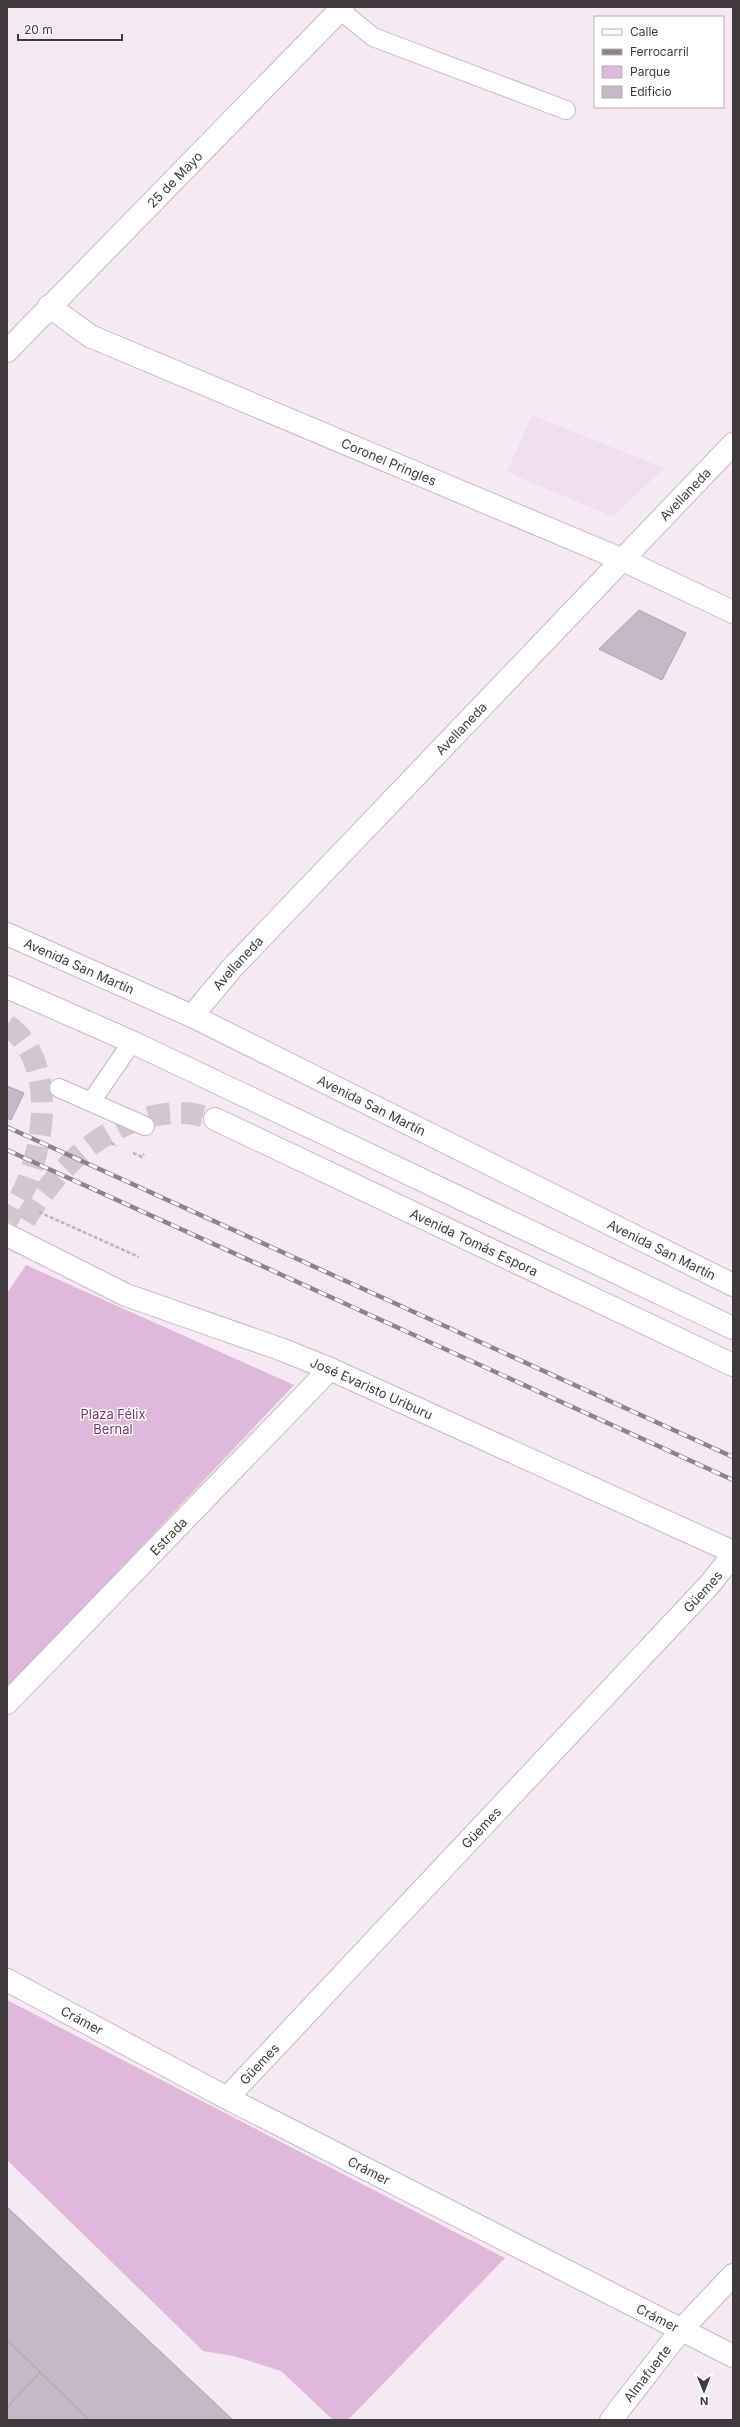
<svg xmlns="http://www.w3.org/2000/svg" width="740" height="2427" font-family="Inter,sans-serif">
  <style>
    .built { fill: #f3deef }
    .green { fill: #dfb9d9 }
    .building { fill: #c6b8c4; stroke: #b0a2ad }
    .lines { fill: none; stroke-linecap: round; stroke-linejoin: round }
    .secondary-tunnel { stroke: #d2c6d0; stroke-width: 22; stroke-dasharray: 22 11; stroke-linecap: butt }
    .service-casing { stroke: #c6b9c4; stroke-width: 20 }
    .minor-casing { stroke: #c6b9c4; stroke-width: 24 }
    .tertiary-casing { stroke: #c6b9c4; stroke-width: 24 }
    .secondary-casing { stroke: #c6b9c4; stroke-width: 24 }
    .path { stroke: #bfb4bd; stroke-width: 2.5; stroke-dasharray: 4 2; stroke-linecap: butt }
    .service { stroke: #fff; stroke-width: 18 }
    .minor { stroke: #fff; stroke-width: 22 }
    .tertiary { stroke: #fff; stroke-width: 22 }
    .secondary { stroke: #fff; stroke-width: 22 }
    .rail-casing { stroke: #8d848b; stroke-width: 4.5 }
    .rail { stroke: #fff; stroke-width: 3; stroke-dasharray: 9; stroke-linecap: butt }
    .labels { text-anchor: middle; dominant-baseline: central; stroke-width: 3; stroke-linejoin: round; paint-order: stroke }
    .street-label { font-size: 13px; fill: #3f3a3e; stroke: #fff }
    .park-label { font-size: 13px; fill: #7c3774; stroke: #fff }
  </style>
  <rect width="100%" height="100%" fill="#f7e9f4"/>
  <path class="built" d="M532,415L664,468L613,517L507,472Z"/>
  <g class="green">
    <path d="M26,1265L294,1385L7,1689V1293Z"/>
    <path d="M7,2000L505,2258L348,2420H333L281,2371L234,2356L203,2351L7,2160Z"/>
  </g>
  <g class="building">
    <path d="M639,610L686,633L662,680L599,649Z"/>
    <path d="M7,1086L24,1093L11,1120L7,1118Z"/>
    <path d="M7,2207L233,2420H89L7,2340Z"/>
    <path d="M7,2340L40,2372L7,2408Z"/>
    <path d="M40,2372L89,2420H7V2408Z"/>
  </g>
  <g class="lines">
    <g class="secondary-tunnel">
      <path d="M7,1025C54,1059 46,1132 28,1180C23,1194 14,1208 7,1221"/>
      <path d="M7,1248C20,1229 31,1208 46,1190C79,1147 128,1111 185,1113C194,1113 205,1117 215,1119"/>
    </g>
    <defs>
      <g id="service">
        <path d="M340,10L373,37L566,110"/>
        <path d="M59,1088L145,1126"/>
        <path d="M91,1102L132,1042"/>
      </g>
      <g id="minor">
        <path id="s1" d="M49,306L90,336L623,560L733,612"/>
        <path id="s2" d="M7,351L343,7"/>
        <path id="s3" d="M7,1235L126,1295L283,1350L330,1369L733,1552"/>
        <path id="s4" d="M7,1703L330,1369"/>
        <path id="s5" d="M7,1980L227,2098L733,2356"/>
        <path id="s6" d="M227,2098L710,1584L733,1555"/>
        <path id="s7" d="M611,2420L681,2330L733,2275"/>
      </g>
      <g id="tertiary">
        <path id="s8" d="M192,1016L232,968L733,444"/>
      </g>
      <g id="secondary">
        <path id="s9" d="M7,934L192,1016L733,1285"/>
        <path d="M7,987L132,1042L733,1328"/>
        <path id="s10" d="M215,1119L733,1365"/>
      </g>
    </defs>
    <use href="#service" class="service-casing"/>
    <use href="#minor" class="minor-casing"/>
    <use href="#tertiary" class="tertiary-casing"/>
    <use href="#secondary" class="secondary-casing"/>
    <g class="path">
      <path d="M111,1143L117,1146"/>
      <path d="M133,1153L142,1157L144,1154"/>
      <path d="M39,1212L139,1257"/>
    </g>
    <use href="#service" class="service"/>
    <use href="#minor" class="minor"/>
    <use href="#tertiary" class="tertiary"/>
    <use href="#secondary" class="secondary"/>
    <defs>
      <g id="rail">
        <path d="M7,1127L733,1457"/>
        <path d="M7,1150L733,1480"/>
      </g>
    </defs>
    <use href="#rail" class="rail-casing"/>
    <use href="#rail" class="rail"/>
  </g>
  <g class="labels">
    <g class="street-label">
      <text stroke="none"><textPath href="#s2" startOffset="240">25 de Mayo</textPath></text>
      <text stroke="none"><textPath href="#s1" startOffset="375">Coronel Pringles</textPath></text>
      <text stroke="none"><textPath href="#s8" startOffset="718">Avellaneda</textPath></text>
      <text stroke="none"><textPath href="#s8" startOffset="394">Avellaneda</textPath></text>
      <text stroke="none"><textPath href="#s8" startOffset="70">Avellaneda</textPath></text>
      <text stroke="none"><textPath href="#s9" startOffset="79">Avenida San Martín</textPath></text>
      <text stroke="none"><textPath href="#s9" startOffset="403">Avenida San Martín</textPath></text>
      <text stroke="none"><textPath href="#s10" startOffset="287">Avenida Tomás Espora</textPath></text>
      <text stroke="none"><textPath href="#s9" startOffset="727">Avenida San Martín</textPath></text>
      <text stroke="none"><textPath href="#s3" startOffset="396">José Evaristo Uriburu</textPath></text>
      <text stroke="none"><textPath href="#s4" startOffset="232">Estrada</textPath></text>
      <text stroke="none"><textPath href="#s6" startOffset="695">Güemes</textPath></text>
      <text stroke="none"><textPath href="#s6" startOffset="371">Güemes</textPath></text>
      <text stroke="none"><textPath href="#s5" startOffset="85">Crámer</textPath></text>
      <text stroke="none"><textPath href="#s6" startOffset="47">Güemes</textPath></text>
      <text stroke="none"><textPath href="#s5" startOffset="409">Crámer</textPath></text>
      <text stroke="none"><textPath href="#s5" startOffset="733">Crámer</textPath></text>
      <text stroke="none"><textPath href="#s7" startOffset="59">Almafuerte</textPath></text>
    </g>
    <g class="park-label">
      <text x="113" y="1414">Plaza Félix<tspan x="113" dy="15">Bernal</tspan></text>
    </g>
  </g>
  <rect width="740" height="2427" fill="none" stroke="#3f3a3e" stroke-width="16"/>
  <rect x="594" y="16" width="130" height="92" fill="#ffffff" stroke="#b2b0b2"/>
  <rect x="602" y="29" width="20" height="6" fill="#ffffff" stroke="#b2b0b2"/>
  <text x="630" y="36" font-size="12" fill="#3f3a3e">Calle</text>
  <rect x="602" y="49" width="20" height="6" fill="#8d848b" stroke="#b2b0b2"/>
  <text x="630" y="56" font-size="12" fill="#3f3a3e">Ferrocarril</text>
  <rect x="602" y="66" width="20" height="12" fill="#dfb9d9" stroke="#b2b0b2"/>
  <text x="630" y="76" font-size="12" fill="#3f3a3e">Parque</text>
  <rect x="602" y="86" width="20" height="12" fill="#c6b8c4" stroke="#b2b0b2"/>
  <text x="630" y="96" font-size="12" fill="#3f3a3e">Edificio</text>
  <g transform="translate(704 2391) rotate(179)" stroke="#ffffff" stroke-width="3" paint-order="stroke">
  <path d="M0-3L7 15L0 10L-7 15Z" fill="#3f3a3e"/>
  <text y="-6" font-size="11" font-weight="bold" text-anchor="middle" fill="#3f3a3e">N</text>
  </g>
  <path d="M18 34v6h104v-6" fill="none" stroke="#3f3a3e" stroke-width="2"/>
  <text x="24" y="34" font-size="12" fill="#3f3a3e" stroke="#ffffff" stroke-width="3" paint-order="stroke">20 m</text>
</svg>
